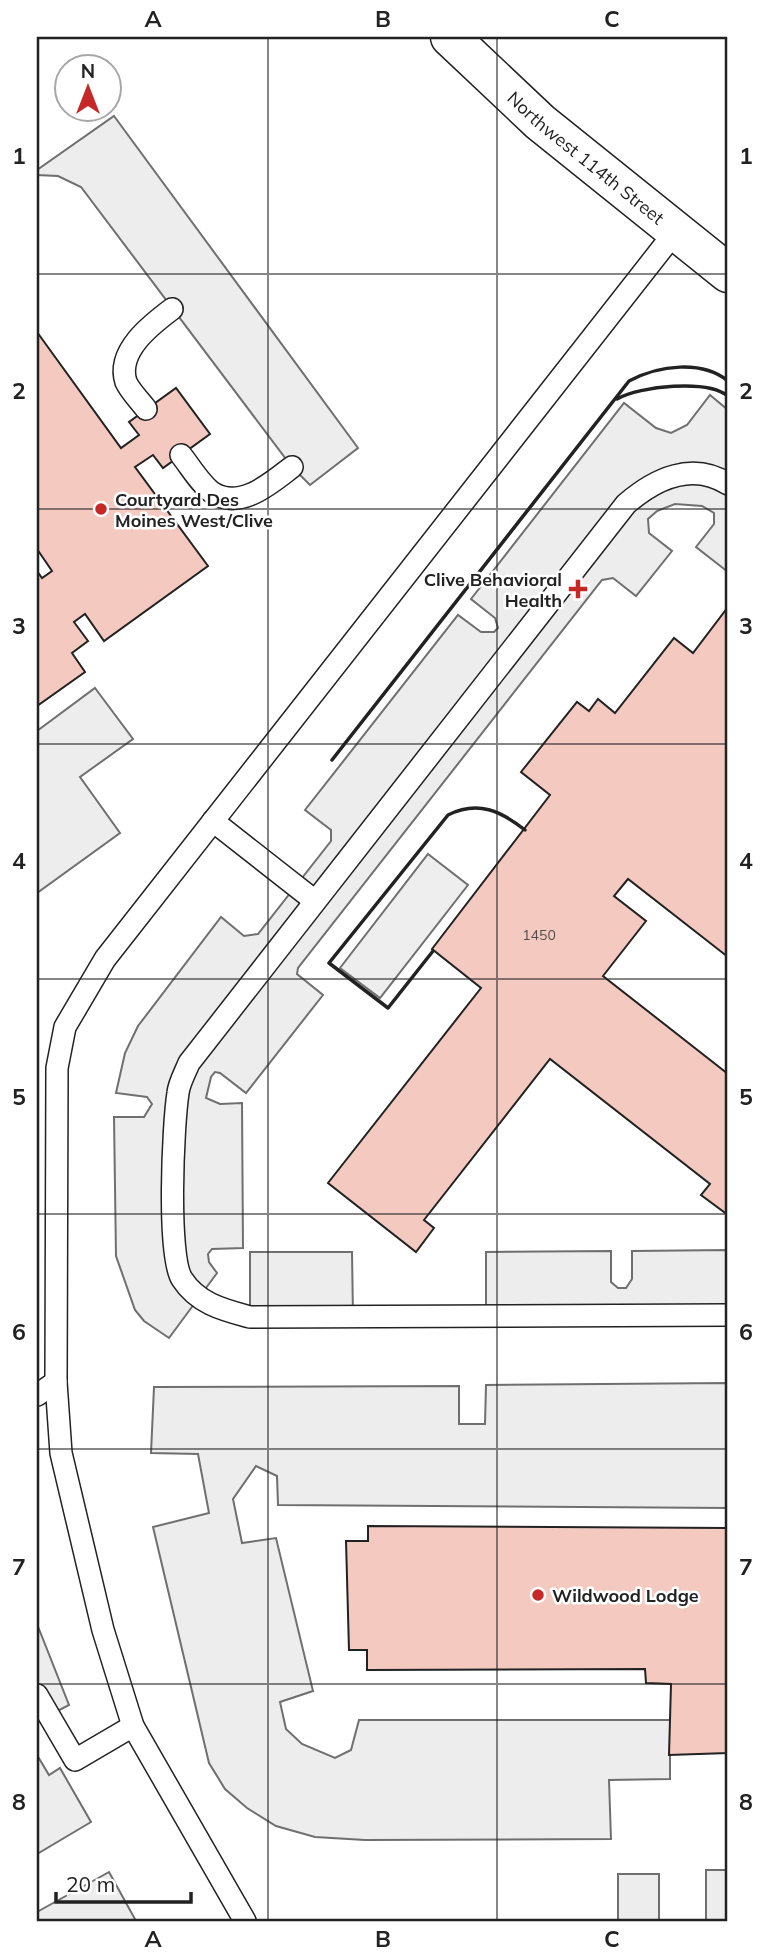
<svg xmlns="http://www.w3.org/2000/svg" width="765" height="1958" font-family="Mulish,sans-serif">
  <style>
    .green { fill: #eee; stroke: #6f6f6f; stroke-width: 2 }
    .parking { fill: #ededed; stroke: #6f6f6f; stroke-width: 2 }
    .building { fill: #f3c9c0; stroke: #222; stroke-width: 2 }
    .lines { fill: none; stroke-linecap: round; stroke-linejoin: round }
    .service-casing { stroke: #222; stroke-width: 24 }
    .tertiary-casing { stroke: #222; stroke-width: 41 }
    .service { stroke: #fff; stroke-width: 21 }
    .tertiary { stroke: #fff; stroke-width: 38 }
    .wall { stroke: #222; stroke-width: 3.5 }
    .grid { fill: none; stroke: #222; stroke-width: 2; stroke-opacity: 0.55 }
    .poi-dot { fill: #c62828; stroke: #fff; stroke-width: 2.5 }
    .labels { text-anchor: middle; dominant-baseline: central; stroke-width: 5; stroke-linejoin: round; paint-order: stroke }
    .number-label { font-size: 14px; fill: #564c4a }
    .street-label { font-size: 18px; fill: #222; stroke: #fff }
    .poi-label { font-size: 18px; font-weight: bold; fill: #222; stroke: #fff; text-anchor: start }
    .neatline { fill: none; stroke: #222; stroke-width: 2.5 }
    .grid-label { font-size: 23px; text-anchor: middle; font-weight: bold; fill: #222 }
  </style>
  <rect width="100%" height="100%" fill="#fff"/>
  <path class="green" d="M428,854L468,885L380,998L340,968Z"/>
  <g class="parking">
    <path d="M114,116L358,448L310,485L292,467L81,187L58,176L37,175V170Z"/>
    <path d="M710,395L728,410V572L696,547L714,524V513L702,506L675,504L657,511L648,519L649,533L672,551L636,596L613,578L602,580L298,968L297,974L323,995L246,1093L220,1073L215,1072L211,1077L206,1098L220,1104L242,1103L243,1248L212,1249L208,1254L209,1262L217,1273L169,1338L144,1321L135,1310L116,1256L114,1117H144L152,1104L147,1097L116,1093L125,1053L138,1026L221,917L244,936L258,934L331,841V830L305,810L458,615L481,632H494L498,628L495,618L471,599L624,403L656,428L671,433L687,425Z"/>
    <path d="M95,688L133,739L80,777L120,833L37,893V731Z"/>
    <path d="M728,1250V1315L486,1316V1252L611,1251V1282L618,1288H626L632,1279V1251Z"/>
    <path d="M250,1252H352L353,1316L250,1317Z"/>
    <path d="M728,1383V1508L278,1505L277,1476L256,1466L233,1499L242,1543L276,1538L313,1691L280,1702L286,1729L302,1744L335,1758L351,1750L359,1720H670V1779L609,1780L611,1839L365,1840L315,1837L276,1826L247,1808L225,1789L209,1763L153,1527L209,1513L198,1454L151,1453L154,1387L459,1386V1424H485L486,1385Z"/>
    <path d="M37,1624L69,1705L48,1716L37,1695Z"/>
    <path d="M37,1755L49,1775L60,1768L91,1822L37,1854Z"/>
    <rect x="706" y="1870" width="22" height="51"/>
    <path d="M109,1872L136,1921H37V1912Z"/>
    <rect x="618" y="1874" width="41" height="47"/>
  </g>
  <g class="building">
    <path d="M37,332L121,448L139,435L129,422L176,388L210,434L163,468L153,455L135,467L208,566L104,641L85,614L74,622L88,641L72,653L85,672L37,706V571L42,578L52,571L37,549Z"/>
    <path d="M728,607V957L628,879L614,896L646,921L603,976L728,1074V1215L701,1195L710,1184L550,1059L424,1220L434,1228L416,1252L328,1183L481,988L432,949L550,795L521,772L577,702L589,711L598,699L615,713L674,638L693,653Z"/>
    <path d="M368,1526L728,1528V1753L669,1755L671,1684L646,1683L645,1669L367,1670V1650H349L346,1541H368Z"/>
  </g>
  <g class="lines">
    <defs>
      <g id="service">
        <path d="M146,409C140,401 130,391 126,382C116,351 152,324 172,309"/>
        <path d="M181,455C190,466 201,485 213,493C241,510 271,483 292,467"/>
        <path d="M728,484C692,461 655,479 626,504L189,1063C185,1073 179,1083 178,1093C173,1125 167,1256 182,1279C198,1304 224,1310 250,1317L728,1315"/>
        <path d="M213,821L315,901"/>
        <path d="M37,1395L56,1382"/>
        <path d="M37,1695L75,1760L133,1726"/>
        <path d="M245,1921L133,1726L103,1630L61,1453L56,1382L57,1068L65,1027L105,959L675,232"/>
      </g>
      <g id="tertiary">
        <path id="s1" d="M450,37L540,122L728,273"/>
      </g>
    </defs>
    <use href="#service" class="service-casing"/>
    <use href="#tertiary" class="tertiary-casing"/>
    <use href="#service" class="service"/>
    <use href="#tertiary" class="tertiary"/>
    <g class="wall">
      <path d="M617,399C640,386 707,379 728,396"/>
      <path d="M332,760L629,381C659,365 702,360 728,381"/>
      <path d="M433,951L388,1008L329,963L448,815C478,800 501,811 525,830"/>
    </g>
  </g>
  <path class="grid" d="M268,37V1921M497,37V1921M37,274H728M37,509H728M37,744H728M37,979H728M37,1214H728M37,1449H728M37,1684H728"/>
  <g class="poi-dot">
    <circle cx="101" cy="509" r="7"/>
    <path d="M574.5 578.5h7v7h7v7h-7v7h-7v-7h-7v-7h7z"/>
    <circle cx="538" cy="1595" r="7"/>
  </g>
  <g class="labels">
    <g class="number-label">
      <text x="539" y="935">1450</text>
    </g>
    <g class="street-label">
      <text stroke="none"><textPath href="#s1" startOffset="182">Northwest 114th Street</textPath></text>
    </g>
    <g class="poi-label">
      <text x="115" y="499">Courtyard Des<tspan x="115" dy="21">Moines West/Clive</tspan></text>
      <text x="562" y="579" text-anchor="end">Clive Behavioral<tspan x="562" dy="21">Health</tspan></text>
      <text x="552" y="1595">Wildwood Lodge</text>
    </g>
  </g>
  <rect width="765" height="1958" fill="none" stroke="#ffffff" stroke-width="77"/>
  <g transform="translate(88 88)"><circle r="33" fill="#ffffff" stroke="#a7a7a7" stroke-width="2"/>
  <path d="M0-5L12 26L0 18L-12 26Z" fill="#c62828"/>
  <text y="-10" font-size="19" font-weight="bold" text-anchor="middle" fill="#222222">N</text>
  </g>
  <path d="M56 1892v10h135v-10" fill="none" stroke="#222222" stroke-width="3.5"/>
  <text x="66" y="1892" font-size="21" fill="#222222" stroke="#ffffff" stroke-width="5" paint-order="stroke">20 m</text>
  <rect x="38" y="38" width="688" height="1882" class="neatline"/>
  <g class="grid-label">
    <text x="153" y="27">A</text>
    <text x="383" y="27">B</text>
    <text x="612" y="27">C</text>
    <text x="19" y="164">1</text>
    <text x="746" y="164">1</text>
    <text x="19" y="399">2</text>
    <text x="746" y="399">2</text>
    <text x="19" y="634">3</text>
    <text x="746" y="634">3</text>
    <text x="19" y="869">4</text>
    <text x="746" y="869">4</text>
    <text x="19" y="1105">5</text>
    <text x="746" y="1105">5</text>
    <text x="19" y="1340">6</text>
    <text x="746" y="1340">6</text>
    <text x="19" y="1575">7</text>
    <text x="746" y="1575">7</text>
    <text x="19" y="1810">8</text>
    <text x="746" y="1810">8</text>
    <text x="153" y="1947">A</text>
    <text x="383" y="1947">B</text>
    <text x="612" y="1947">C</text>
  </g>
</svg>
